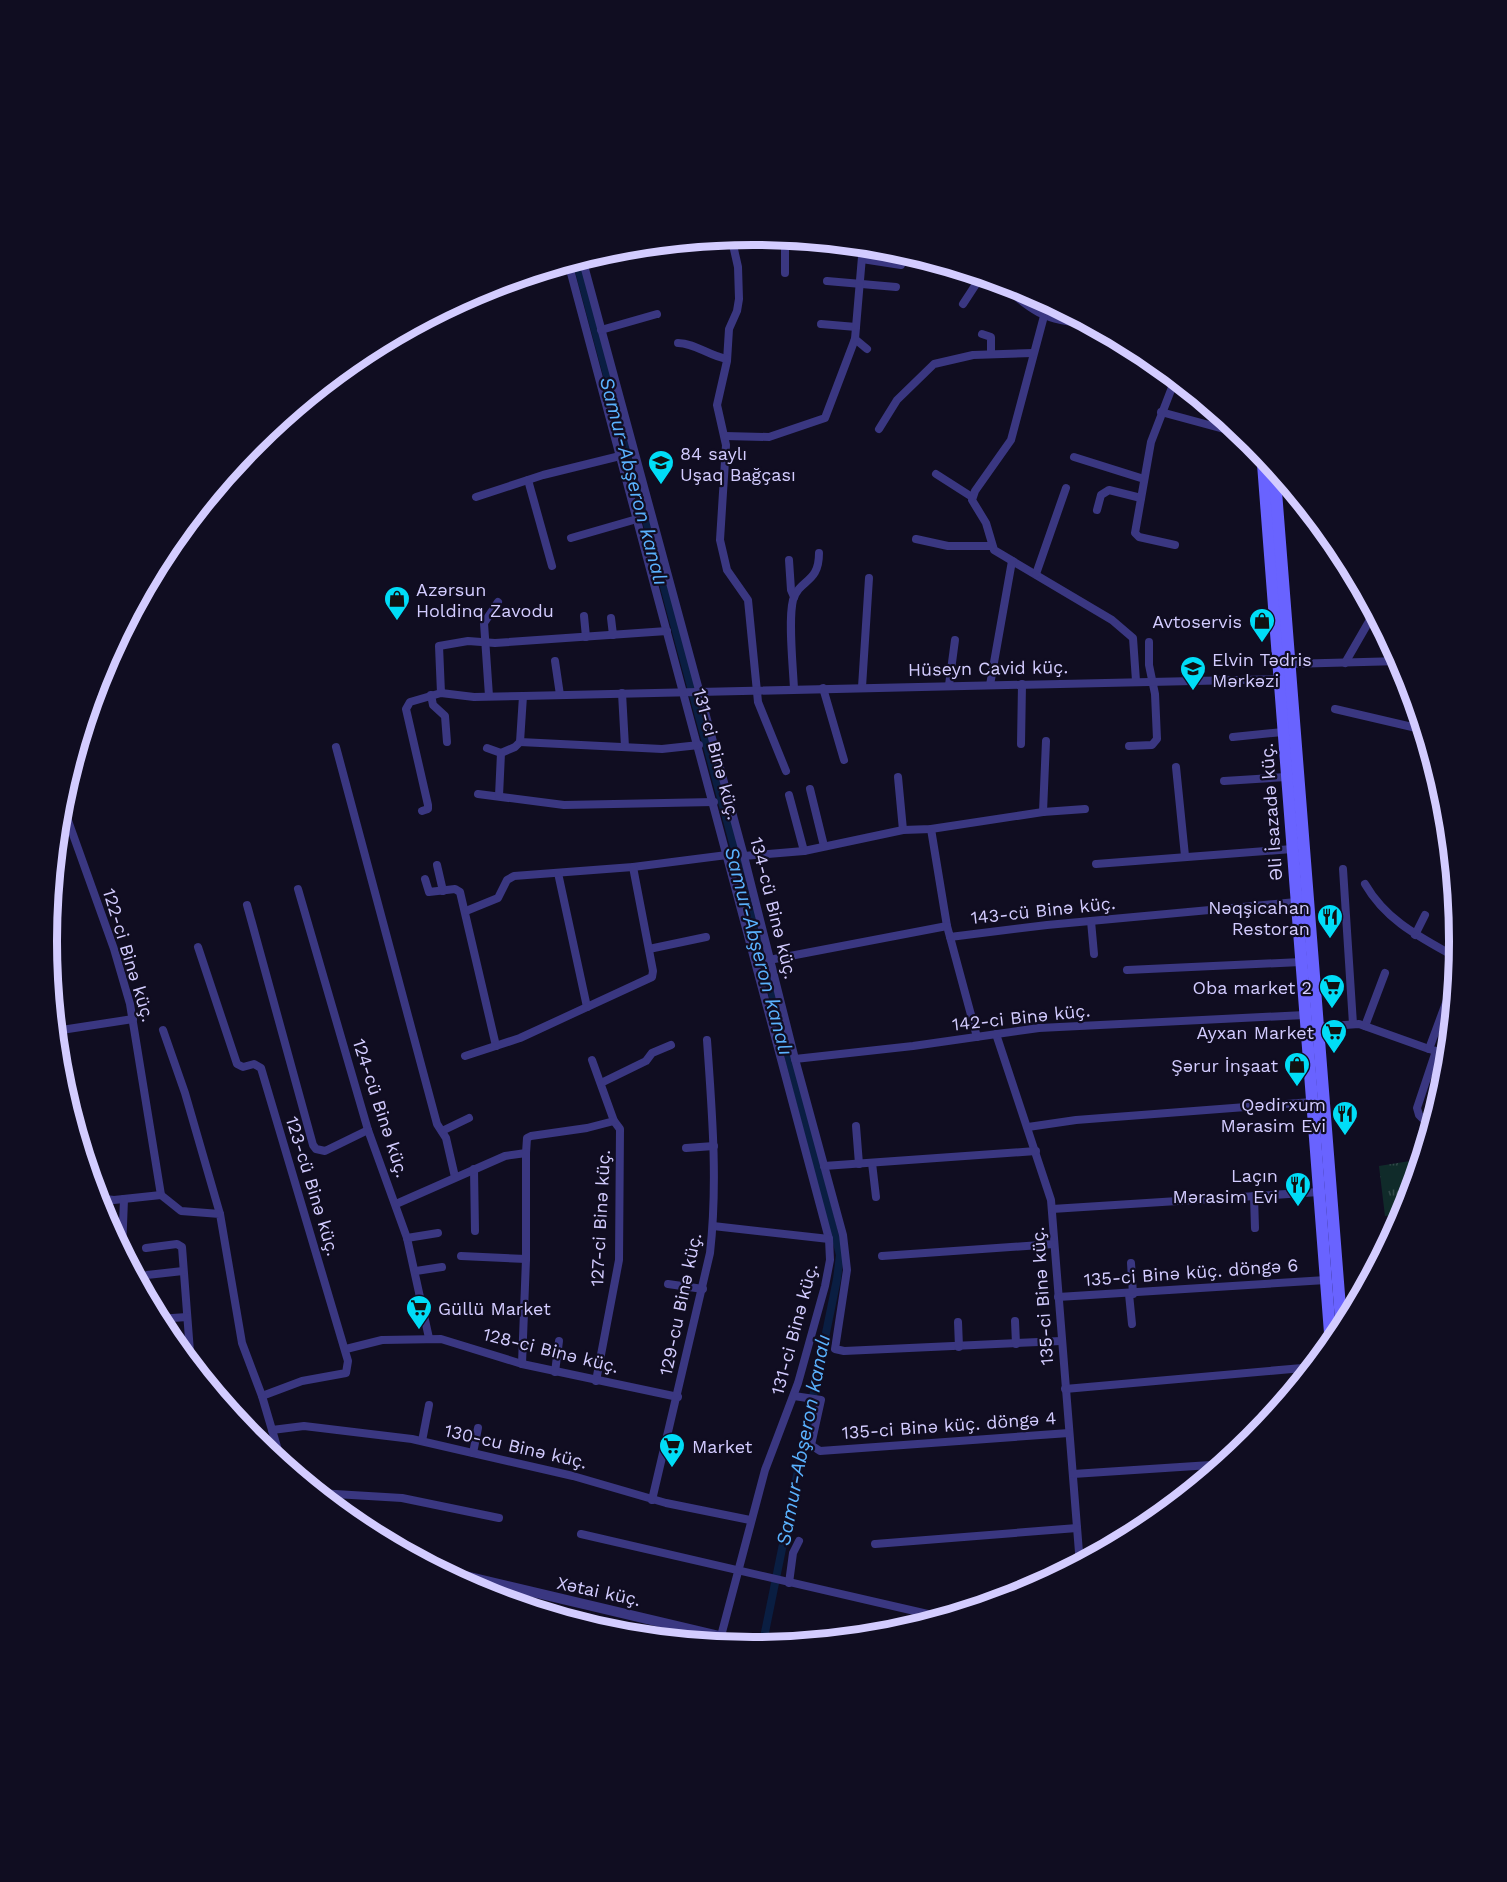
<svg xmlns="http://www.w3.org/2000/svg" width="1507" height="1882" font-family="'Work Sans',sans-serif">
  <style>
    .grass { fill: url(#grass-tufts) }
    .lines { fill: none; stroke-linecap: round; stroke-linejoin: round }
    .canal { stroke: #0a1e42; stroke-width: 8 }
    .minor { stroke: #3a3781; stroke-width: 8 }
    .tertiary { stroke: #3a3781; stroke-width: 10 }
    .secondary { stroke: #6963ff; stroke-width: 12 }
    .labels { text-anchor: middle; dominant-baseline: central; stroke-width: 4.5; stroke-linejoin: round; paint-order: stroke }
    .poi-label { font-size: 18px; fill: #d3ccff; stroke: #100d21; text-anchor: end }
    .street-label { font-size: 18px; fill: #d3ccff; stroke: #100d21 }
    .water-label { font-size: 20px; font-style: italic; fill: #5ab2ff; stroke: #100d21 }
    .rim { fill: none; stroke: #d3ccff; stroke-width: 8 }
  </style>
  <defs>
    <pattern id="grass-tufts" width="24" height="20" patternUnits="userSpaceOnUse" patternTransform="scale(1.5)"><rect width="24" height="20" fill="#102b2a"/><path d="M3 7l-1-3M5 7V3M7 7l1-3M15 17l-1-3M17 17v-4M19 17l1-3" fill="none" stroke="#32494a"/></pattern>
  </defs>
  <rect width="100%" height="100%" fill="#100d21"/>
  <path class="grass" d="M1410,1161L1414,1188L1408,1206L1397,1207V1215L1385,1216L1379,1166Z"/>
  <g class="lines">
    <path class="canal" d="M576,260L733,843L840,1255L837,1279L762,1647"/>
    <g class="minor">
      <path d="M731,236L738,267L739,299L737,311L729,329L727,361L717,405L726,445L720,540L727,570L748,600L758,702L786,771"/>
      <path d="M582,258L744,856L795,1059L843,1235L847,1270L835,1349L844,1351L1061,1341"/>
      <path d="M862,259L901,265"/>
      <path d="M568,262L829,1239L830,1260L825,1286L798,1383L765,1470L721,1636"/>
      <path d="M785,273V237"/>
      <path d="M998,280C1029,310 1045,322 1090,323"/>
      <path d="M827,281L896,287"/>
      <path d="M963,304L982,275"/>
      <path d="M1044,316L1011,440L975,491L972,500L986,523L994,550L1112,620L1133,638L1136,681"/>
      <path d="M821,324L856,327"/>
      <path d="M601,330L657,314"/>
      <path d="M982,334L991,337V354"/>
      <path d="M855,339L867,349"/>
      <path d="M678,343C695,343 709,356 727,359"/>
      <path d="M1161,412L1246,435"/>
      <path d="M879,429L897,400L934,364L973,355L1033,353"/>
      <path d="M725,436L769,437L825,418L855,339L863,245"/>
      <path d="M1074,457L1144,479"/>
      <path d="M936,474L972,497"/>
      <path d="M528,480L552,566"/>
      <path d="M476,497L543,475L620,456"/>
      <path d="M1097,510L1101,495L1109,490L1141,498"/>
      <path d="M571,538L637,519"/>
      <path d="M916,539L948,546H992"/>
      <path d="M1175,545L1139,537L1135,533L1151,442L1176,377"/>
      <path d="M789,560L791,590L794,597"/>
      <path d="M1036,574L1066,488"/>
      <path d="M584,616L586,637"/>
      <path d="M611,618L613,635"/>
      <path d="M555,661L560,695"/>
      <path d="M1345,663L1375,611"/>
      <path d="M1288,664L1401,661"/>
      <path d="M949,685L955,640"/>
      <path d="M990,685L1012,561"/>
      <path d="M862,687L869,578"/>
      <path d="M823,688L844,760"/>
      <path d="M794,689C793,666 788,620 793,600C800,578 819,584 819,553"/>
      <path d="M441,693L439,646L468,641L495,643L667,631"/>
      <path d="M622,693L625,747"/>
      <path d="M431,695L433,705L445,716L447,742"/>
      <path d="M489,696L484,623L498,602"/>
      <path d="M1335,709L1425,730"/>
      <path d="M1233,737L1283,732"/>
      <path d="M520,742L662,749L699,745"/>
      <path d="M1021,744L1022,684"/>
      <path d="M1129,746L1152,745L1157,739L1155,694L1149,665V642"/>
      <path d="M336,747L437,1124L446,1138L455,1177"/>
      <path d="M487,748L501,753"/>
      <path d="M1176,767L1185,856"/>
      <path d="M898,777L903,830"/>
      <path d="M1224,781L1286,777"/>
      <path d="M810,789L824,846"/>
      <path d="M478,794L564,805L714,802"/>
      <path d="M789,795L804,851"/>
      <path d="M499,796L501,753L515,747L520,742L523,696"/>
      <path d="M61,801L114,949L130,1004L161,1195"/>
      <path d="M422,811L428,809V805L406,709L410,702L441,693L474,697L523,696L1279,679"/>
      <path d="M1043,812L1046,741"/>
      <path d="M931,829L947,926"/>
      <path d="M744,856L804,851L903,830L931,829L1043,812L1085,809"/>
      <path d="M1096,864L1292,849"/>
      <path d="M437,865L443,891"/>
      <path d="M1343,869L1353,1024"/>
      <path d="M558,873L587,1007"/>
      <path d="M425,879L429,892L455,889L460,892L496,1046"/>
      <path d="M1365,884C1387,922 1422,938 1459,959"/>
      <path d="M298,889L368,1130L407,1238L429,1338"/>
      <path d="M247,905L313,1145L316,1149L325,1151L368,1130"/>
      <path d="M466,911L498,898L507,880L514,876L633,867L727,855"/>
      <path d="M1091,921L1094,954"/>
      <path d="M1415,935L1425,915"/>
      <path d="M950,937L977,1037"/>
      <path d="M198,947L237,1064L243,1067L254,1064L261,1068L348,1361L346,1373L302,1381L262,1396"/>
      <path d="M649,949L706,937"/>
      <path d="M769,960L947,926L950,937L1047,925L1296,902"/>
      <path d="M1127,970L1301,962"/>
      <path d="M1365,1026L1385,973"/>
      <path d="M1316,1027L1359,1024L1429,1049"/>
      <path d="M163,1030L185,1093L220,1214"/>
      <path d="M55,1031L133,1019"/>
      <path d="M996,1034L1051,1200L1080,1565"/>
      <path d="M1436,1051L1449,1056"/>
      <path d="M465,1056L520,1038L652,977L653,971L633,867"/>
      <path d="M795,1059L913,1046L1039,1028L1305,1015"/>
      <path d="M592,1060L614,1121L620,1129L619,1260L596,1381"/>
      <path d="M601,1083L646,1061L652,1053L671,1045"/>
      <path d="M856,1126L859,1164"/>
      <path d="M1028,1127L1076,1120L1311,1102"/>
      <path d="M1432,1128L1419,1115L1417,1108L1436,1051L1429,1049L1457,973"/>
      <path d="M442,1131L469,1118"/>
      <path d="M686,1148L714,1146"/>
      <path d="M872,1163L876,1197"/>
      <path d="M824,1166L1036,1151"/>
      <path d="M474,1169L475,1231"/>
      <path d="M1254,1196L1255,1228"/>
      <path d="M96,1198L114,1200L161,1195L181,1211L220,1214L242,1343L262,1396L280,1457L287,1468"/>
      <path d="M396,1204L505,1156L526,1153L527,1138L531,1136L587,1128L614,1121"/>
      <path d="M1052,1209L1319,1192"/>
      <path d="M713,1226L829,1239"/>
      <path d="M407,1238L438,1233"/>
      <path d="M146,1248L177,1244L182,1247L191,1365"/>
      <path d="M122,1251L124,1199"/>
      <path d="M461,1256L526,1259"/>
      <path d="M882,1256L1054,1244"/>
      <path d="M1131,1263L1133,1294"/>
      <path d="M416,1271L442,1267"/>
      <path d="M147,1275L183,1271"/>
      <path d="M668,1284L703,1289"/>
      <path d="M1129,1294L1132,1324"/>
      <path d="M1058,1297L1326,1280"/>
      <path d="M158,1319L187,1317"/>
      <path d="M1015,1321L1016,1344"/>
      <path d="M958,1322L959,1347"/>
      <path d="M346,1349L382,1340L441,1339L522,1364L678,1397"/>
      <path d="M522,1364L526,1259V1153"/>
      <path d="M555,1372L559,1341"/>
      <path d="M1065,1389L1314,1367"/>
      <path d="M794,1396L821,1400L811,1445L820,1451L1069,1433"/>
      <path d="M226,1407H236"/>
      <path d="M272,1430L304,1426L412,1439L573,1476L666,1503L750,1520"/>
      <path d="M422,1441L429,1405"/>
      <path d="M473,1453L478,1428"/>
      <path d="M1073,1474L1226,1464"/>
      <path d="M318,1493L402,1498L499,1518"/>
      <path d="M652,1500L710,1253C718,1182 712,1111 707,1040"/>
      <path d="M581,1534L945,1618"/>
      <path d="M875,1544L1077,1528"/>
      <path d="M789,1583L793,1553L799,1541"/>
      <path d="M523,1606L527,1592"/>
    </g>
    <path class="tertiary" d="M436,1569L765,1647"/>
    <g class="secondary">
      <path d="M1262,451L1331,1346"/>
      <path d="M1274,466L1342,1333"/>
    </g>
  </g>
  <defs>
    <symbol id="school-pin" viewBox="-11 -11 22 30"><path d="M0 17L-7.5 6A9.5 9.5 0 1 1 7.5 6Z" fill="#00ddf7" stroke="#100d21"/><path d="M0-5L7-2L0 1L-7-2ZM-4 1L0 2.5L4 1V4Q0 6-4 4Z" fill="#111"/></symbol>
    <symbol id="shop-pin" viewBox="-11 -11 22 30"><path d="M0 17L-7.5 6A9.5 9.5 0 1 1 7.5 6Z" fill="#00ddf7" stroke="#100d21"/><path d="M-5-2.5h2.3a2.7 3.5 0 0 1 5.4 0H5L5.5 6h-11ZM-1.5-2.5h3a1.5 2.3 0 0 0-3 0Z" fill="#111"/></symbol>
    <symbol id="university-pin" viewBox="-11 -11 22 30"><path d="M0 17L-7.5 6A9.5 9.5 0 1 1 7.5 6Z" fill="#00ddf7" stroke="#100d21"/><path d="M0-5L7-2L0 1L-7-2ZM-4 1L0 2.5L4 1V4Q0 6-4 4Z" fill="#111"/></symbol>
    <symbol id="restaurant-pin" viewBox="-11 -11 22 30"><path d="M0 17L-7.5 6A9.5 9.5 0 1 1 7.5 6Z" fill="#00ddf7" stroke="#100d21"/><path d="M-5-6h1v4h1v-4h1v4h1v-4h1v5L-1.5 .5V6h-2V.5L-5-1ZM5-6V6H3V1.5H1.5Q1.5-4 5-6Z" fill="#111"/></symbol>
    <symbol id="supermarket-pin" viewBox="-11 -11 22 30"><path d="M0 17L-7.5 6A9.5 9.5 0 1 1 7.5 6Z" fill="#00ddf7" stroke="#100d21"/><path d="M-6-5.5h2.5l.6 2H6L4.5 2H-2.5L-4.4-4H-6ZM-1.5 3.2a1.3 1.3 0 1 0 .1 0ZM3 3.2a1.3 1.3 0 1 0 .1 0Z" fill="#111"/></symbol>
  </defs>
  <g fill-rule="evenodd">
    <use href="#school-pin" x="646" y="448" width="30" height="40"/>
    <use href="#shop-pin" x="382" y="584" width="30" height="40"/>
    <use href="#shop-pin" x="1247" y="606" width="30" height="40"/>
    <use href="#university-pin" x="1178" y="654" width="30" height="40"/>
    <use href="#restaurant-pin" x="1315" y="902" width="30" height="40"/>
    <use href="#supermarket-pin" x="1317" y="972" width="30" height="40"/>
    <use href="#supermarket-pin" x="1319" y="1017" width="30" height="40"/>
    <use href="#shop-pin" x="1282" y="1050" width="30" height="40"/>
    <use href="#restaurant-pin" x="1330" y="1099" width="30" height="40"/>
    <use href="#restaurant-pin" x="1283" y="1170" width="30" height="40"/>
    <use href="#supermarket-pin" x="404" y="1293" width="30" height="40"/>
    <use href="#supermarket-pin" x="657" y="1431" width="30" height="40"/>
  </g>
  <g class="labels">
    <g class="poi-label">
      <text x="680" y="453" text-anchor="start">84 saylı<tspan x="680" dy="21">Uşaq Bağçası</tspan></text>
      <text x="416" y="589" text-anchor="start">Azərsun<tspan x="416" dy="21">Holdinq Zavodu</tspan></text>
      <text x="1242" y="621">Avtoservis</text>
      <text x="1212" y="659" text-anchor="start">Elvin Tədris<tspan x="1212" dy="21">Mərkəzi</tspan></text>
      <text x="1310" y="907">Nəqşicahan<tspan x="1310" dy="21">Restoran</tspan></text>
      <text x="1312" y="987">Oba market 2</text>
      <text x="1314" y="1032">Ayxan Market</text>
      <text x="1278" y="1065">Şərur İnşaat</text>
      <text x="1326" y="1104">Qədirxum<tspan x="1326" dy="21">Mərasim Evi</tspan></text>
      <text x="1278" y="1175">Laçın<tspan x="1278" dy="21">Mərasim Evi</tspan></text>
      <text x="438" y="1308" text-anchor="start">Güllü Market</text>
      <text x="692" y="1446" text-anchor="start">Market</text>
    </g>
    <g class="street-label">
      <text transform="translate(988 668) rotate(-1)">Hüseyn Cavid küç.</text>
      <text transform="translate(717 754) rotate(75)">131-ci Binə küç.</text>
      <text transform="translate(1271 812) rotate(-94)">Əli İsazadə küç.</text>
      <text transform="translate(774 908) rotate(76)">134-cü Binə küç.</text>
      <text transform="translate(1043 910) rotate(-6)">143-cü Binə küç.</text>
      <text transform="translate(129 955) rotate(73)">122-ci Binə küç.</text>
      <text transform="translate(1021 1017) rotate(-6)">142-ci Binə küç.</text>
      <text transform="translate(381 1108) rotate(72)">124-cü Binə küç.</text>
      <text transform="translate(313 1186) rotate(73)">123-cü Binə küç.</text>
      <text transform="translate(600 1218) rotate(-87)">127-ci Binə küç.</text>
      <text transform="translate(1191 1272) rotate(-4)">135-ci Binə küç. döngə 6</text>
      <text transform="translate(1042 1296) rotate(-94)">135-ci Binə küç.</text>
      <text transform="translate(680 1304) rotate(-78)">129-cu Binə küç.</text>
      <text transform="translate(794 1329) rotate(-75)">131-ci Binə küç.</text>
      <text transform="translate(551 1350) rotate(14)">128-ci Binə küç.</text>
      <text transform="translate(949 1425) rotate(-4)">135-ci Binə küç. döngə 4</text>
      <text transform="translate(516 1446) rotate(13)">130-cu Binə küç.</text>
      <text transform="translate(599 1591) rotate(12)">Xətai küç.</text>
    </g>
    <g class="water-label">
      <text transform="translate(634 481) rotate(75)">Samur-Abşeron kanalı</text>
      <text transform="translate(759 951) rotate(75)">Samur-Abşeron kanalı</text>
      <text transform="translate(803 1440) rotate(-79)">Samur-Abşeron kanalı</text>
    </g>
  </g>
  <path d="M0 0H1507V1882H0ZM57 941a696 696 0 1 1 1392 0a696 696 0 1 1-1392 0Z" fill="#100d21" fill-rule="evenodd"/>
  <path class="rim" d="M57 941a696 696 0 1 1 1392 0a696 696 0 1 1-1392 0Z"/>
</svg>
